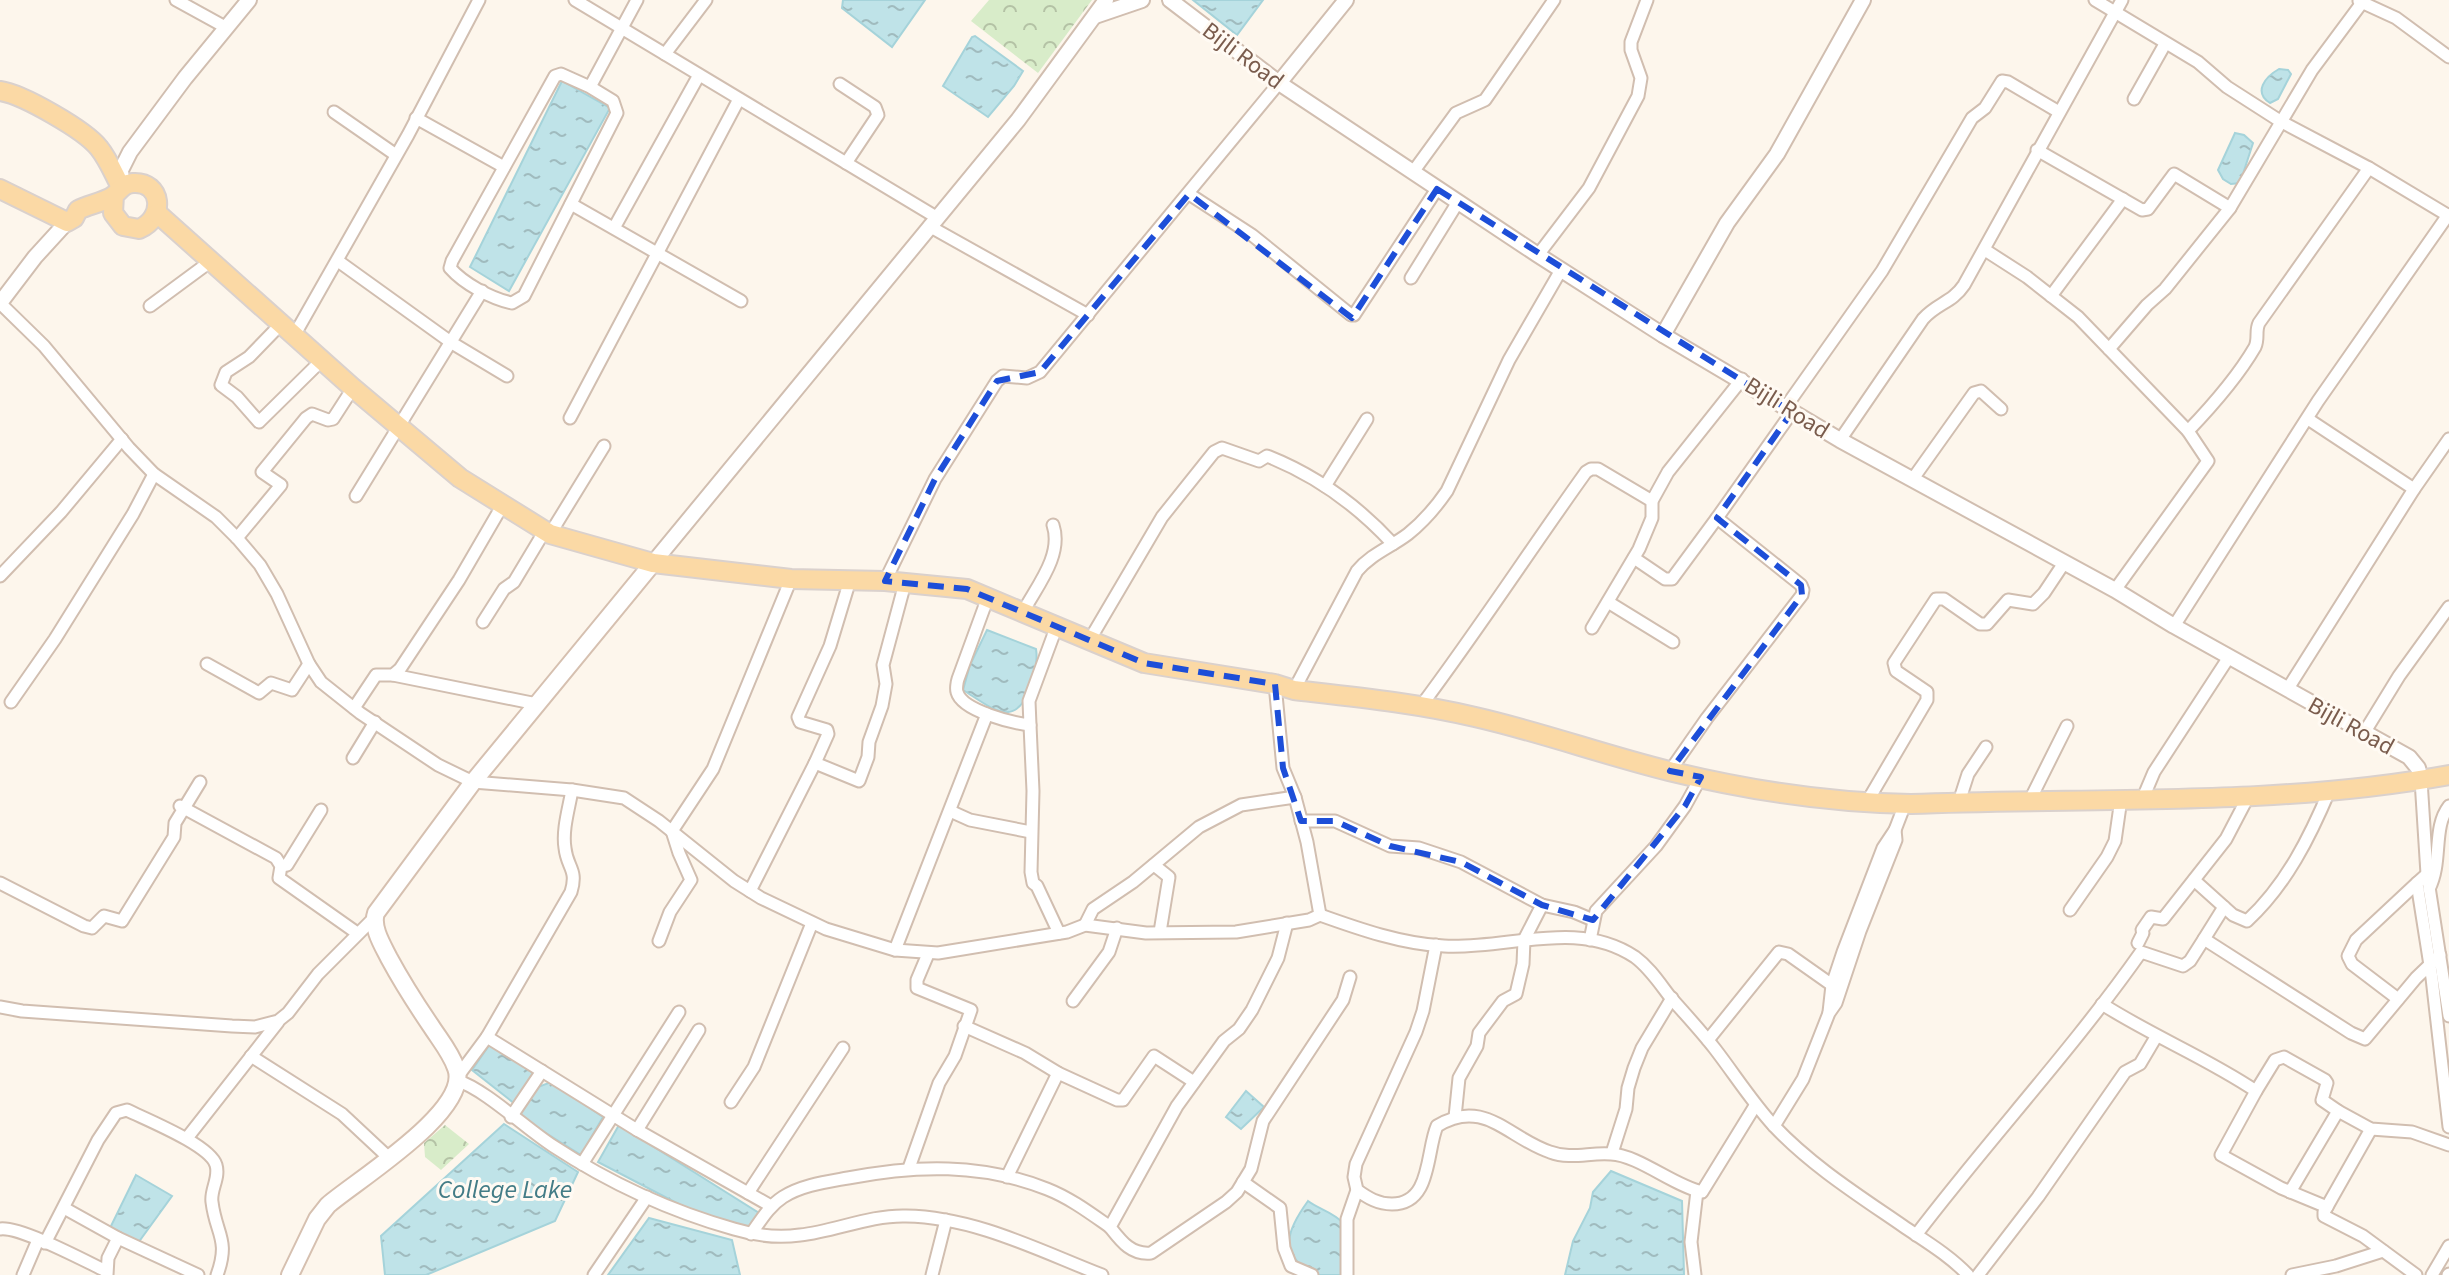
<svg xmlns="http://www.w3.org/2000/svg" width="2449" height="1275" font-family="'Source Sans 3',sans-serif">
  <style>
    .park { fill: url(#park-crowns) }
    .water { fill: url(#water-ripples); stroke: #a5d3da; stroke-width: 2 }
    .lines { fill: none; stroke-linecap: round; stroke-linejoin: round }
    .minor-casing { stroke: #d1beb0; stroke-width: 15 }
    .tertiary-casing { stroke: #d1beb0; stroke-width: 18 }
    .secondary-casing { stroke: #d6c0b0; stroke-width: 20 }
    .primary-casing { stroke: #dad1cd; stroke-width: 22 }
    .minor { stroke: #fff; stroke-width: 11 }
    .tertiary { stroke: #fff; stroke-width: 14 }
    .secondary { stroke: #fff; stroke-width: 16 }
    .primary { stroke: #fbd9a5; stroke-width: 18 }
    .marked { fill: none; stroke: #1d4ed8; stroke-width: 6; stroke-dasharray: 16 10; stroke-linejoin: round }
    .labels { text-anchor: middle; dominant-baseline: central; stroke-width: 6; stroke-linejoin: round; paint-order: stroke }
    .street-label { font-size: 24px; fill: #7a5c4d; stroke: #fffaf3 }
    .water-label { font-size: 26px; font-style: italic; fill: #437c86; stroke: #fffaf3 }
  </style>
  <defs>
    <pattern id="park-crowns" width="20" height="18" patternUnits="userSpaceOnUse" patternTransform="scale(2)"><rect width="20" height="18" fill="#d8ecc9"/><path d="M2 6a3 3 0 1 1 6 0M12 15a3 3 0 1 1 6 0" fill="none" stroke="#b4c2a5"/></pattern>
    <pattern id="water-ripples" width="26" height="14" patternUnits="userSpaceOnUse" patternTransform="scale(2)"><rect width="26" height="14" fill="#bfe3e8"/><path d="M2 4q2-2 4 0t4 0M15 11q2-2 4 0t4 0" fill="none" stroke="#a0bbbe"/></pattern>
  </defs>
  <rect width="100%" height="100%" fill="#fdf6ec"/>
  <g class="park">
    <path d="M989,0H1092L1038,73L971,21Z"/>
    <path d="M445,1125L469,1144L441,1170L425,1157L424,1143Z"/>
  </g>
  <g class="water">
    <path d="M843,0H925L892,47L842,8Z"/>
    <path d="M1193,0H1263L1237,35Z"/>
    <path d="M975,36L1023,71L1014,86L988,117L943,86L972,37Z"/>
    <path d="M2279,69L2288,70L2291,74L2278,99L2270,103C2253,92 2265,77 2279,69Z"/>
    <path d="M562,81L610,108L509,291L470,267Z"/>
    <path d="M2235,133L2244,135L2253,143L2240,183L2231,184L2223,179L2218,170Z"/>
    <path d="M987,630L1036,649C1038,662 1035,674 1031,686C1015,731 992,708 963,690L970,665Z"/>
    <path d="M490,1044L538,1076L515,1104L472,1070Z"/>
    <path d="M551,1082L603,1117L581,1155L517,1115L538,1087Z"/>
    <path d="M1246,1091L1264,1107L1241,1129L1226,1117Z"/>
    <path d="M504,1124L578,1172L555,1221L426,1275H385L381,1236Z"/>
    <path d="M619,1125L759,1213L756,1224L747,1227L690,1210L598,1162Z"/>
    <path d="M1611,1171L1682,1201L1684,1275H1565L1573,1241L1590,1208L1593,1192Z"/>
    <path d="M136,1175L172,1196L138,1243L110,1228Z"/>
    <path d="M1308,1201C1320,1210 1334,1212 1344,1224L1342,1275H1312C1278,1251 1287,1230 1308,1201Z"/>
    <path d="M649,1218L732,1240L740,1275H608Z"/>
  </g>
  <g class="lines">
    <defs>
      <g id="minor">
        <path d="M176,0L227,28"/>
        <path d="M575,0L936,217"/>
        <path d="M2095,0L2198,62L2227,87L2280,121L2369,168L2449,216"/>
        <path d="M2359,1L2396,18L2449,57"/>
        <path d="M665,54L706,0"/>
        <path d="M840,84L875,107L878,115L846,163"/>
        <path d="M590,87L613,101L617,113L524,296L512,303C492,299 464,284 450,268L452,261L555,76L561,74L590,87L637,0"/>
        <path d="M2134,99L2165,44"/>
        <path d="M334,112L396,155"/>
        <path d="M416,118L504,167"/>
        <path d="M2037,150L2142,210L2148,209L2174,174L2230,208"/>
        <path d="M1413,172L1456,113L1485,100L1554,0"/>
        <path d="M1189,194L1252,235L1351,315H1354L1437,189"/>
        <path d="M571,204L741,301"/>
        <path d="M929,226L1088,315"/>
        <path d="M614,228L699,75"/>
        <path d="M1985,250L2027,277L2078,317L2188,431C2212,406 2237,378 2255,347C2259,338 2255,331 2259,323L2369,168"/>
        <path d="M1538,255L1589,188L1638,96L1641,78L1631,50V42L1647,0"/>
        <path d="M338,261L452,343L507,376"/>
        <path d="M1411,278L1458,202"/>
        <path d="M2051,296L2123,199"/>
        <path d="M0,303L44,346L129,448L154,474L216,517L237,538L260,565L277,594L309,664L321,682L360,713L438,765L473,782L572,790L624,798L659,821L734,881L761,898L826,929L895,950L938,953L1067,932L1085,925L1146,933L1236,932L1309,920L1320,915C1359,929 1402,944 1444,946C1507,950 1577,918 1635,957C1650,968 1660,984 1671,998C1686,1015 1701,1031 1715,1049C1735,1075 1752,1102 1774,1126"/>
        <path d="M150,306L211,261"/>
        <path d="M282,323L249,357L226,372L221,385L237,397L259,422L323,359"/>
        <path d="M295,334L408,135L479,0"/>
        <path d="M2109,349L2147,305L2165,289L2230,208L2312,70L2364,0"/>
        <path d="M1785,408L1882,271L1972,118L1985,108L2002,81L2008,82L2059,112"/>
        <path d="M570,418L739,99"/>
        <path d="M2308,419L2414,489"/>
        <path d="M1840,440L1923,319C1937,303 1952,303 1964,285L2122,0"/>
        <path d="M1912,480L1974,393L1981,391L2001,409"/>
        <path d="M1325,486L1367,419"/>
        <path d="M356,496L482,291"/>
        <path d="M550,534L604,446"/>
        <path d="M237,538L281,485L262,472L306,418L312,414L328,420L333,419L353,388"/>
        <path d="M1634,558L1665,579H1672L1717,518"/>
        <path d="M0,576L61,512L122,439"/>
        <path d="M885,581L935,479L997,381L1003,376L1027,378L1040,372L1279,83"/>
        <path d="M2115,590L2208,461L2188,431"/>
        <path d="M988,597L958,679C957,682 956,689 957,692C962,711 1013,723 1030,725L1029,701L1056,628"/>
        <path d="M1608,602L1673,642"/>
        <path d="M1023,612C1037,586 1063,555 1053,525"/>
        <path d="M483,622L504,589L514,582L544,532"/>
        <path d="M2174,626L2318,401L2448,215"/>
        <path d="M1592,628L1639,549L1652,518V501L1668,472L1742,379"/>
        <path d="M1089,641L1162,517L1214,452L1222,448L1259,461L1267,456C1315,475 1358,506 1393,544"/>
        <path d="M207,664L259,693L271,683L292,690L309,664"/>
        <path d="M393,675L537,704"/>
        <path d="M1275,684L1283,768L1295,797L1307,842L1320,915"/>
        <path d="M1294,690L1357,571C1371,554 1391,547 1408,534C1423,522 1436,507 1447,491L1509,360L1561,270"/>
        <path d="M2287,690L2414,489L2449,439"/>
        <path d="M11,702L55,639L133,514L154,474"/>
        <path d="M1421,706C1478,630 1530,550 1586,472L1591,469H1598L1652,501"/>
        <path d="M354,708L376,675H393L400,669L459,580L502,506"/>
        <path d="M1030,725L1033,791L1031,872L1033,883L1037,886L1059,933"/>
        <path d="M2364,733L2399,676L2449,607"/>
        <path d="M353,758L375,722"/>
        <path d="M815,763L859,781L868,757L869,742L882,706L886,684L883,665L905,583"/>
        <path d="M1670,771L1707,718L1802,595L1803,590L1801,585L1717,518L1792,412"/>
        <path d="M2421,780L2427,874L2449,1016"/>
        <path d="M2143,798L2154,772L2229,657"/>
        <path d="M1867,802L1927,700V692L1896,671L1894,663L1936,599H1944L1980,624H1987L2008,600L2033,604L2044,593L2064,563"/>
        <path d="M1959,802L1968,774L1986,747"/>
        <path d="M2029,802L2067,726"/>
        <path d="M180,806L276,858L281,866L279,878L357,933"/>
        <path d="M950,811L970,820L1031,832"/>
        <path d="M1301,821H1335L1390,846L1419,848L1461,862L1542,905L1574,912L1593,920"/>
        <path d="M1895,830L1896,840L1860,931L1836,1003L1829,1013L1803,1079L1774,1126C1812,1166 1858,1195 1903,1226C1925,1241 1949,1255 1968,1275"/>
        <path d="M1154,865L1169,877L1160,932"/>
        <path d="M281,866L287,865L321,810"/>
        <path d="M2427,874L2417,883L2432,978L2449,1127"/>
        <path d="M2194,880L2233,915L2247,921C2286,885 2310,837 2330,789"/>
        <path d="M0,883L84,926L92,928L104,916L122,921L174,837L175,823L200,782"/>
        <path d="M2429,889C2443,861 2432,828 2449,806"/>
        <path d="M750,891L815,763L828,734L827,730L800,722L798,717L830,646L850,580"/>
        <path d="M2070,910L2107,857L2115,841L2121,799"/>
        <path d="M1287,923L1278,958L1252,1010L1239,1029L1224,1041L1177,1106L1110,1227C1121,1241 1131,1255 1151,1253L1226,1202L1237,1192L1251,1169L1263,1121L1343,1000L1350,977"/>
        <path d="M1085,925L1093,909L1133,882L1199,827L1241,805L1295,797"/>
        <path d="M2204,939L2224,907"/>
        <path d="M1590,940L1596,911L1656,846L1685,806L1701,777"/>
        <path d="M659,941L670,912L691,880L679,853L672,831L713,769L791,579"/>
        <path d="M2138,943L2143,933L2142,930L2151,917L2163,919L2226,839L2249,795"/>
        <path d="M1436,945L1423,1011L1416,1032L1356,1164L1354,1177L1357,1190C1368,1198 1378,1204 1392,1204C1432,1204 1426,1151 1437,1126C1484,1097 1508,1138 1550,1152C1571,1160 1590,1152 1611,1154C1638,1155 1674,1186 1702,1192L1755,1106"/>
        <path d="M895,950L987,714"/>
        <path d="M2398,999L2352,964L2348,956L2356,940L2417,883"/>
        <path d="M1073,1001L1109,952L1117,928"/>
        <path d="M2102,1004C2152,1036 2207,1058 2256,1091L2221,1155L2281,1188L2327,1207"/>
        <path d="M0,1007L22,1011L232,1026L255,1027L278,1021L288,1013L318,974L374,918"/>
        <path d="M1829,1012L1832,985L1843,952L1883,848L1895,830L1905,804"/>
        <path d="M964,1026L1025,1053L1058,1073"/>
        <path d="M487,1037L637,1130L771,1206"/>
        <path d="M1708,1040L1779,952L1788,954L1832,985"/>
        <path d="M251,1056L342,1114L388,1157"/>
        <path d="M458,1076L487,1037L571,892C578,869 567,868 565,848C562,830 569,808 572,790"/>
        <path d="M458,1081C483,1088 528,1130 553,1146C608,1182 670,1211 734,1229C754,1235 779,1238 800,1235C836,1231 869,1215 906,1216C975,1217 1040,1251 1102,1275"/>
        <path d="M2256,1091L2275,1060L2284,1057L2325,1080L2327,1083L2322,1100L2338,1111"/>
        <path d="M731,1102L754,1067L812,923"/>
        <path d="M511,1117L542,1071"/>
        <path d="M1455,1117L1459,1078L1477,1046L1479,1033L1503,1001L1516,994L1523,964L1524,940L1542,905"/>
        <path d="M2371,1129L2324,1212V1216L2363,1236L2416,1275"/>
        <path d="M637,1130L699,1030"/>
        <path d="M187,1138L278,1022"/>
        <path d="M1612,1153L1626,1109L1628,1088L1634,1068L1642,1048L1672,998"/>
        <path d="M582,1164L679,1012"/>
        <path d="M909,1168L939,1083L955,1056L971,1010L917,988V980L928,954"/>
        <path d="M1007,1177L1058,1073L1117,1100H1123L1154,1056L1194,1082"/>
        <path d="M1243,1182L1280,1208L1284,1248L1291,1266L1312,1275"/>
        <path d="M2290,1192L2338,1111L2371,1129L2412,1132L2449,1145"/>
        <path d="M748,1193L843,1048"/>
        <path d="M64,1208L118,1238"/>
        <path d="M0,1229C20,1226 85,1261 106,1271"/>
        <path d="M751,1234C761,1220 769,1206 783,1197C802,1185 826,1182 848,1178C916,1165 981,1163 1047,1189C1070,1198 1090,1213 1110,1227"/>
        <path d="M1916,1235C1989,1139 2072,1050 2141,952L2183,966L2190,961L2204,939L2351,1033L2365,1039L2416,978L2440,955"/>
        <path d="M45,1243L98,1140L116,1113L127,1110C147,1120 210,1145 216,1165C220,1178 210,1190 212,1202C216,1235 230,1239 217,1275"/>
        <path d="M23,1275L38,1240"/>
        <path d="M107,1275L108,1258L118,1238L198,1275"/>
        <path d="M594,1275L647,1197"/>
        <path d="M932,1275L946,1220"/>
        <path d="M1347,1275V1219L1357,1190"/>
        <path d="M1695,1275L1691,1242L1697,1191"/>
        <path d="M1978,1275L2038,1197L2125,1072L2140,1064L2156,1037"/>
        <path d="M2292,1275L2336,1266L2383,1251"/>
        <path d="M2432,1275L2449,1246"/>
        <path d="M2448,1275L2449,1274"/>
      </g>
      <g id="tertiary">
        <path d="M1170,0L1279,83L1538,255L1663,335L1840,440L2115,590L2174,626L2409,757L2418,768L2421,780"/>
        <path d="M1095,16L1142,0"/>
        <path d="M1279,83L1346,0"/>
        <path d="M122,184L121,170L130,152L185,78L249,0"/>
        <path d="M0,303L35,257L67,222"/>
        <path d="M1663,335L1727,223L1777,154L1863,0"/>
        <path d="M653,563L1018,120L1106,0"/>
      </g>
      <path id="secondary" d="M290,1275L317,1219L328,1205C357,1180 472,1110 456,1068C451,1053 440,1040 431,1026C416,1004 402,982 389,958C383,946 371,927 376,913L473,782L653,563"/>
      <g id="primary">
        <path d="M0,91C22,94 85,130 99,148C108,159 114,174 121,187"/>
        <path d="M0,189L67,222L74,218L78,210C88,205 104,202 113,196C121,190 122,184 133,183C162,181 166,218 139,229L123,226L113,213L114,195"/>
        <path d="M157,213L353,388L460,478L550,534L653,563L791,579L885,581L967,589L1144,663L1275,684L1294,690C1355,697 1416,703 1475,717C1541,732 1604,755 1669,771C1747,790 1831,803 1911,804C2089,797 2273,807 2449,775"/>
      </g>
    </defs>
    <use href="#minor" class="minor-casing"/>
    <use href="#tertiary" class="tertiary-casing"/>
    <use href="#secondary" class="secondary-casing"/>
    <use href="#primary" class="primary-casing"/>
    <use href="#minor" class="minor"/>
    <use href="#tertiary" class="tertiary"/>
    <use href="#secondary" class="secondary"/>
    <use href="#primary" class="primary"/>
  </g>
  <path class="marked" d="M1437,189L1792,412L1717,518L1801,585L1802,595L1670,771L1701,777L1685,806L1593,920L1542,905L1461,862L1390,846L1335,821H1301L1283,768L1275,684L1144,663L967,589L885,581L935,479L997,381L1040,372L1189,194L1352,318Z"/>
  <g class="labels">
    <g class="street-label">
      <text transform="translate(1243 56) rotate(37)">Bijli Road</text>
      <text transform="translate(1787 408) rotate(32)">Bijli Road</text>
      <text transform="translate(2351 726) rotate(29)">Bijli Road</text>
    </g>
    <g class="water-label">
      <text x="505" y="1189">College Lake</text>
    </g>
  </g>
</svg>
